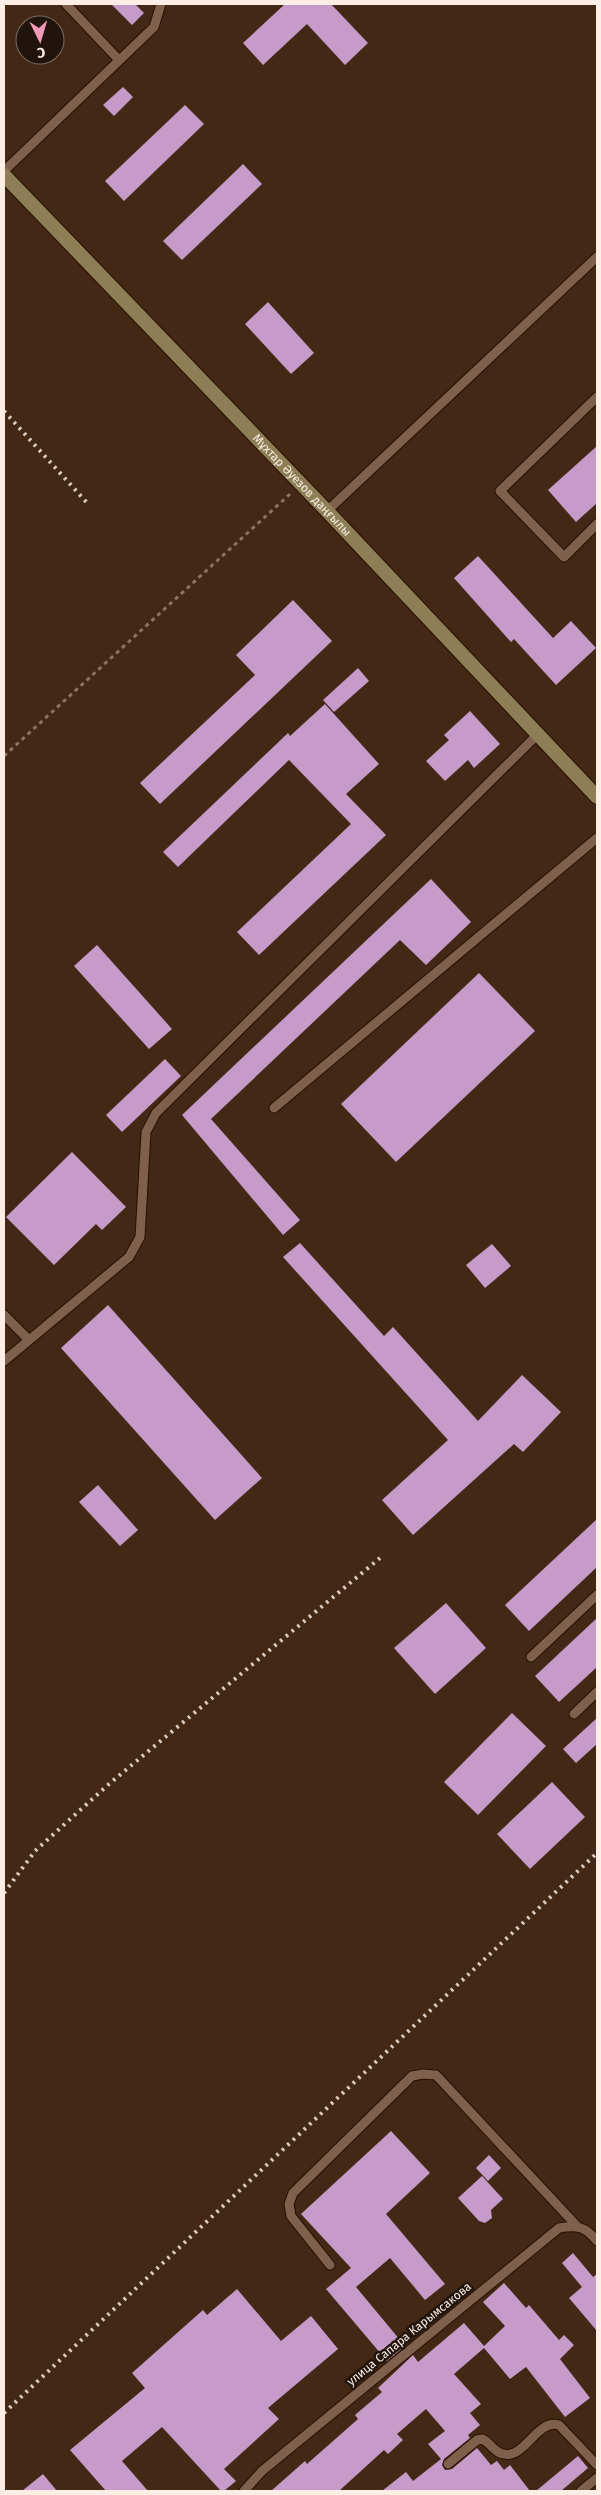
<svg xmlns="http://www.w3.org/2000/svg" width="601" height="2495" font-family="'Fira Sans',sans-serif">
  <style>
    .building { fill: #c79bc9 }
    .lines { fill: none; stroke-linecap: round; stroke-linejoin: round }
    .service-casing { stroke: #281001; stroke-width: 11 }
    .secondary-casing { stroke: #281001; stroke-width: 16 }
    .path { stroke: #897464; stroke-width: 3; stroke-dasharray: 4 4; stroke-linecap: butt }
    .service { stroke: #7f604d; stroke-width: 9 }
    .secondary { stroke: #8d7e56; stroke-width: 14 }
    .rail { stroke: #dbcbc0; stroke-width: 4; stroke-dasharray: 2.5 5; stroke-linecap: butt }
    .labels { text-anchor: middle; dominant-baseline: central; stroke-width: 5; stroke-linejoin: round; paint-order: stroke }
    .street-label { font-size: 12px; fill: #fceee5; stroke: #20140c }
  </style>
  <rect width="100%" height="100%" fill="#422815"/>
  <g class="building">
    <path d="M111,4H135L144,13L132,25Z"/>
    <path d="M285,4H331L368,43L345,65L307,24L263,65L243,43Z"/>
    <path d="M123,87L133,97L114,116L103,105Z"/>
    <path d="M185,105L204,124L124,201L105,181Z"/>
    <path d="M243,164L262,184L182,260L163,241Z"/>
    <path d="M268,302L314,353L291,374L245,324Z"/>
    <path d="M597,446V503L576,522L548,490Z"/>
    <path d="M478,556L553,638L571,621L596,648L556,685L514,639L511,642L454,578Z"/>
    <path d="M293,600L332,641L160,804L140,783L255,675L236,655Z"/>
    <path d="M358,668L369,681L334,712L323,700Z"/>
    <path d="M325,704L379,764L346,794L386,835L259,955L237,932L351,824L289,760L178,867L163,852L288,733L290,736Z"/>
    <path d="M470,711L500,744L474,768L468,760L445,781L426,761L449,740L444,735Z"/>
    <path d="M431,879L471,922L426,965L400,940L211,1119L300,1220L283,1235L182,1115Z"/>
    <path d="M97,945L172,1029L149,1049L74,966Z"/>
    <path d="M479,973L535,1031L396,1162L341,1104Z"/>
    <path d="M165,1059L181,1076L122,1132L106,1115Z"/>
    <path d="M72,1152L126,1207L102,1230L96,1224L54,1265L6,1217Z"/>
    <path d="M300,1243L384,1336L393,1327L478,1421L522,1375L561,1412L523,1452L514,1444L413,1535L382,1500L448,1440L283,1257Z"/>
    <path d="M492,1244L511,1266L485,1288L466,1265Z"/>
    <path d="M108,1305L262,1478L215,1520L61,1348Z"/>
    <path d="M98,1485L138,1530L120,1546L79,1502Z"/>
    <path d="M597,1519V1567L529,1631L505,1605Z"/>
    <path d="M446,1603L486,1648L435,1694L394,1648Z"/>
    <path d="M597,1618V1667L559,1702L535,1676Z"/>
    <path d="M512,1713L546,1746L478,1815L444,1782Z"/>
    <path d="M597,1718V1744L576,1763L563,1749Z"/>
    <path d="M552,1782L585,1817L530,1869L497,1834Z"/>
    <path d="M391,2131L430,2173L386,2214L445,2284L425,2300L390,2258L356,2287L405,2346L387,2361L326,2289L351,2268L301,2214Z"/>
    <path d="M489,2155L501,2168L488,2181L476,2168Z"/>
    <path d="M482,2176L503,2199L491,2210L492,2218L485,2223L479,2221L458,2198Z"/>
    <path d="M573,2253L593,2277L597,2274V2331L569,2298L582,2287L562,2263Z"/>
    <path d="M504,2283L526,2308L529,2305L559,2340L564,2335L574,2345L560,2359L590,2398L565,2417L526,2367L510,2379L484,2348L454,2374L481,2404L470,2413L480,2425L468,2435L470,2438L444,2459L442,2465L445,2470L452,2469L477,2448L491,2465L497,2461L504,2470L510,2465L530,2491H382L406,2472L413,2481L441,2459L428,2444L445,2431L426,2409L397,2434L403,2440L388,2454L384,2450L339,2491H271L305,2461L307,2464L358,2419L355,2415L382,2392L378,2388L413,2355L418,2362L464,2323L484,2346L505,2326L483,2302Z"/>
    <path d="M237,2289L281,2341L311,2316L338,2349L268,2408L279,2419L224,2469L236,2481L224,2491H221L162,2427L122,2461L148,2491H106L70,2450L145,2388L132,2373L203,2310L207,2315Z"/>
    <path d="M578,2456L588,2468L561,2491H536Z"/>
    <path d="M43,2474L57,2491H22Z"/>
  </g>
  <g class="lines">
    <defs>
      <g id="service">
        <path d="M66,4L119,60"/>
        <path d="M4,171L154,27L161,4"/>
        <path d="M597,397L500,491L564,557L597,524"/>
        <path d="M327,511L597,257"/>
        <path d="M274,1108L597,838"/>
        <path d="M4,1315L28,1339"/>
        <path d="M4,1361L129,1257L140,1237L146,1132L156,1113L538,734"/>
        <path d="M531,1657L597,1595"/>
        <path d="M574,1714L597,1692"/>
        <path d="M330,2265L291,2216L289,2204L293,2193L412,2076L423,2074L436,2075L576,2225"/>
        <path d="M448,2464L477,2440L482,2439C489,2442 492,2448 498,2452C523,2466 535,2418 559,2425L597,2465"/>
        <path d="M244,2491L262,2471L559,2228C577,2225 585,2226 597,2241"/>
        <path d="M581,2491L597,2478"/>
      </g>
      <g id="secondary">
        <path id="s1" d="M4,175L327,511L597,797"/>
      </g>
    </defs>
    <use href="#service" class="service-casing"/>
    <use href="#secondary" class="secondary-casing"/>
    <path class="path" d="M4,756L290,494"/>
    <use href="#service" class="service"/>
    <use href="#secondary" class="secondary"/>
    <g class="rail">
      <path d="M4,411L89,505"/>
      <path d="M4,1893L35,1851L109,1784L380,1558"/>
      <path d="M4,2413L597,1853"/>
    </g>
  </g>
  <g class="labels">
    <g class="street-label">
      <text stroke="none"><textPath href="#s1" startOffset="430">Мұхтар Әуезов даңғылы</textPath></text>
      <text transform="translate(409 2334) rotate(-39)">улица Сапара Карымсакова</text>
    </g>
  </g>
  <rect width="601" height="2495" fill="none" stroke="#fceee5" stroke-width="10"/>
  <g transform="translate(40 40) rotate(175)"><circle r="24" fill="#20140c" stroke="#786b63"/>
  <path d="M0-4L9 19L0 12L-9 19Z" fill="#f09ab7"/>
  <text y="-8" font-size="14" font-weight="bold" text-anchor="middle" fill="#fceee5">С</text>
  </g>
</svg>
